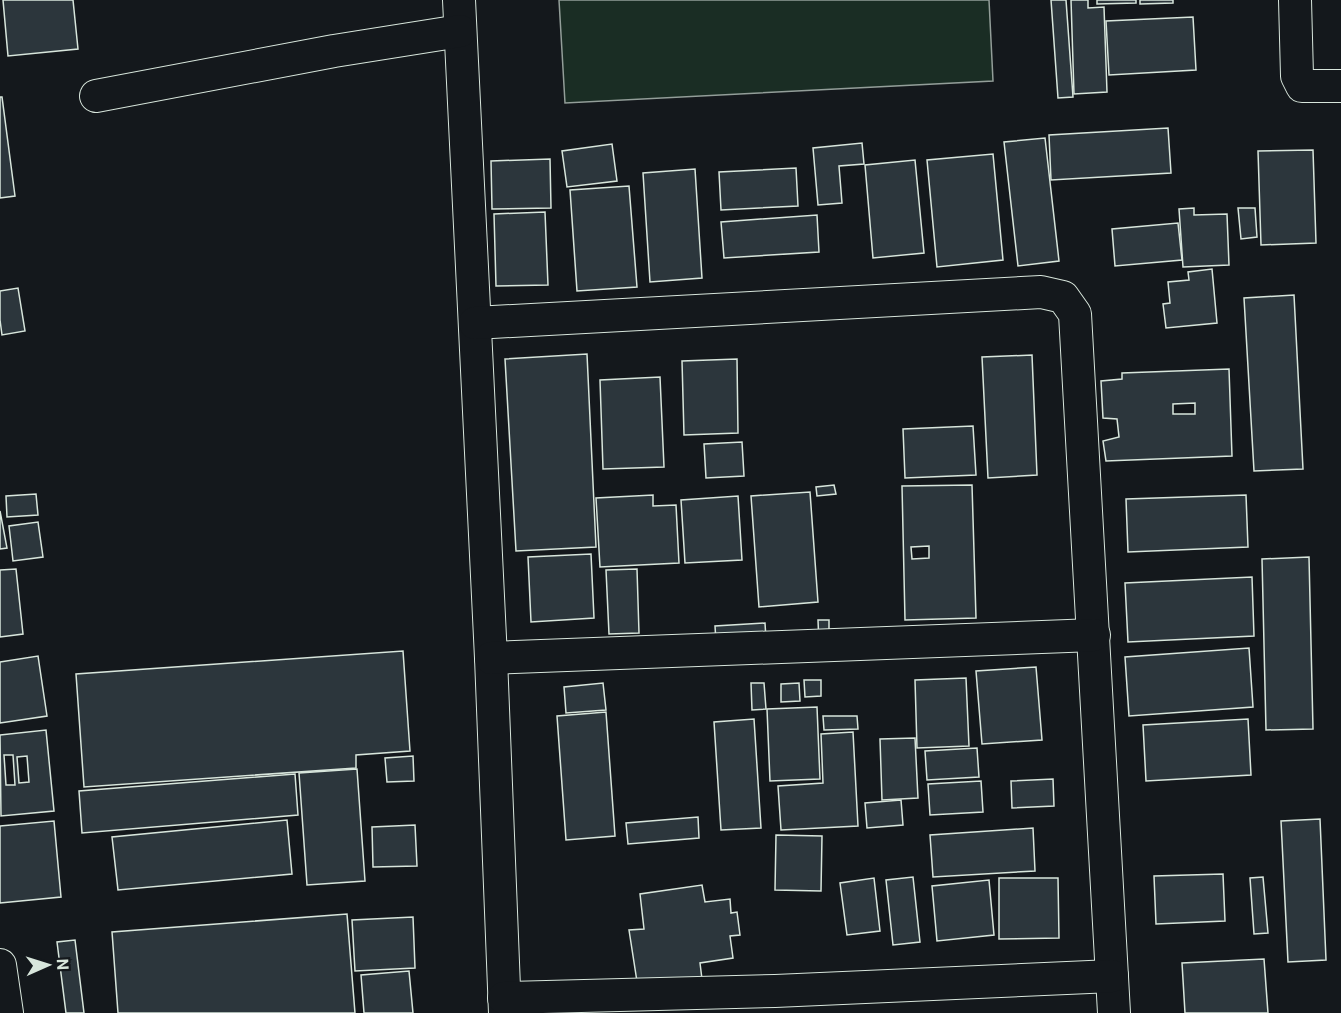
<svg xmlns="http://www.w3.org/2000/svg" width="1341" height="1013" font-family="Roboto,sans-serif">
  <style>
    .green { fill: #1a2d24; stroke: #939e99; stroke-width: 1.5 }
    .building { fill: #2c363c; stroke: #d8e6dc; stroke-width: 1.5; fill-rule: evenodd }
    .lines { fill: none; stroke-linecap: round; stroke-linejoin: round }
    .minor-casing { stroke: #d8e6dc; stroke-width: 34 }
    .minor { stroke: #14181c; stroke-width: 32 }
  </style>
  <rect width="100%" height="100%" fill="#14181c"/>
  <path class="green" d="M559,0H989L993,81L565,103Z"/>
  <g class="building">
    <path d="M3,0H73L78,49L8,56Z"/>
    <path d="M1051,0H1066L1073,97L1058,98Z"/>
    <path d="M1071,0H1088V8L1104,7L1107,92L1074,94Z"/>
    <path d="M1097,0H1136V3L1097,4Z"/>
    <path d="M1140,0H1173V3L1140,4Z"/>
    <path d="M1193,17L1196,70L1109,75L1106,21Z"/>
    <path d="M0,97H2L15,196L0,198Z"/>
    <path d="M1168,128L1171,173L1051,180L1049,135Z"/>
    <path d="M1045,138L1059,261L1018,266L1004,142Z"/>
    <path d="M862,143L864,164L839,166L842,203L818,205L813,148Z"/>
    <path d="M612,144L617,181L567,187L562,151Z"/>
    <path d="M1313,150L1316,243L1261,245L1258,151Z"/>
    <path d="M993,154L1003,260L937,267L927,160Z"/>
    <path d="M550,159L551,208L492,209L491,161Z"/>
    <path d="M915,160L924,253L873,258L865,165Z"/>
    <path d="M796,168L798,206L721,210L719,172Z"/>
    <path d="M695,169L702,278L650,282L643,173Z"/>
    <path d="M629,186L637,287L577,291L570,190Z"/>
    <path d="M1194,208V215L1227,214L1229,265L1183,267L1179,209Z"/>
    <path d="M1238,208H1255L1257,237L1241,239Z"/>
    <path d="M545,212L548,285L496,286L494,214Z"/>
    <path d="M817,215L819,252L724,258L721,222Z"/>
    <path d="M1178,223L1182,260L1115,266L1112,229Z"/>
    <path d="M1212,269L1217,323L1166,328L1163,304L1170,303L1168,282L1189,280L1188,272Z"/>
    <path d="M18,288L25,331L2,335L0,320V291Z"/>
    <path d="M1294,295L1303,469L1254,471L1244,298Z"/>
    <path d="M587,354L596,547L516,551L505,359Z"/>
    <path d="M1032,355L1037,475L988,478L982,357Z"/>
    <path d="M737,359L738,433L684,435L682,361Z"/>
    <path d="M1229,369L1232,456L1106,461L1103,441L1119,437L1117,419L1103,418L1101,381L1122,379V373ZM1195,403V414H1173V404Z"/>
    <path d="M660,377L664,467L603,469L600,380Z"/>
    <path d="M973,426L976,475L905,478L903,429Z"/>
    <path d="M742,442L744,476L706,478L704,444Z"/>
    <path d="M834,485L836,494L817,496L816,487Z"/>
    <path d="M972,485L976,618L905,620L902,486ZM929,546V558L912,559L911,547Z"/>
    <path d="M810,492L818,602L759,607L751,496Z"/>
    <path d="M36,494L38,515L7,517L6,496Z"/>
    <path d="M653,495V506L676,505L679,563L600,567L596,498Z"/>
    <path d="M1246,495L1248,547L1128,552L1126,499Z"/>
    <path d="M738,496L742,560L685,563L681,500Z"/>
    <path d="M0,511L7,548L0,549Z"/>
    <path d="M38,522L43,557L13,561L9,526Z"/>
    <path d="M591,554L594,618L531,622L528,557Z"/>
    <path d="M1309,557L1313,729L1266,730L1262,559Z"/>
    <path d="M16,569L23,634L0,637V570Z"/>
    <path d="M637,569L639,633L609,634L606,570Z"/>
    <path d="M1252,577L1254,636L1128,642L1125,583Z"/>
    <path d="M818,620H829V644H819Z"/>
    <path d="M765,623L766,639L716,642L715,626Z"/>
    <path d="M1249,648L1253,707L1129,716L1125,657Z"/>
    <path d="M403,651L410,751L356,755V768L84,787L76,674Z"/>
    <path d="M38,656L47,716L0,723V662Z"/>
    <path d="M1036,667L1042,740L982,744L976,671Z"/>
    <path d="M966,678L969,746L917,748L915,680Z"/>
    <path d="M804,680H821V696L805,697Z"/>
    <path d="M603,683L606,710L566,713L564,687Z"/>
    <path d="M751,683H764L766,709L752,710Z"/>
    <path d="M799,683L800,701L781,702V684Z"/>
    <path d="M817,707L820,779L770,781L767,709Z"/>
    <path d="M606,712L615,836L566,840L557,716Z"/>
    <path d="M823,716H857L858,729L824,730Z"/>
    <path d="M754,719L761,828L721,830L714,722Z"/>
    <path d="M1248,719L1251,775L1146,781L1143,725Z"/>
    <path d="M46,730L54,811L1,816L0,735ZM4,755H13L15,785H6ZM27,756L29,782L19,783L17,757Z"/>
    <path d="M853,732L858,826L781,830L778,786L823,783L821,734Z"/>
    <path d="M915,738L918,798L882,800L880,739Z"/>
    <path d="M977,748L979,777L927,780L925,751Z"/>
    <path d="M413,756L414,781L387,782L385,758Z"/>
    <path d="M357,769L365,881L307,885L299,773Z"/>
    <path d="M295,774L298,815L82,833L79,791Z"/>
    <path d="M1053,779L1054,806L1012,808L1011,781Z"/>
    <path d="M981,781L983,812L930,815L928,784Z"/>
    <path d="M901,800L903,825L867,828L865,803Z"/>
    <path d="M698,817L699,838L628,844L626,823Z"/>
    <path d="M1320,819L1326,960L1288,962L1281,821Z"/>
    <path d="M287,820L292,874L118,890L112,837Z"/>
    <path d="M54,821L61,897L0,903V826Z"/>
    <path d="M415,825L417,866L373,867L372,827Z"/>
    <path d="M1033,828L1035,871L933,877L930,835Z"/>
    <path d="M776,835L822,836L821,891L775,890Z"/>
    <path d="M1223,874L1225,921L1156,924L1154,876Z"/>
    <path d="M913,877L920,942L893,945L886,880Z"/>
    <path d="M1263,877L1268,933L1254,934L1250,878Z"/>
    <path d="M874,878L880,931L847,935L840,883Z"/>
    <path d="M999,878H1058L1059,938L999,939Z"/>
    <path d="M989,880L994,935L937,941L932,886Z"/>
    <path d="M702,885L705,902L730,899L731,913L737,912L740,935L730,936L733,958L700,963L702,979L638,988L629,930L644,929L640,894Z"/>
    <path d="M347,914L355,1013H118L112,932Z"/>
    <path d="M413,917L415,968L355,971L352,920Z"/>
    <path d="M75,940L84,1013H66L57,942Z"/>
    <path d="M1264,959L1268,1013H1185L1182,963Z"/>
    <path d="M409,971L413,1013H364L361,975Z"/>
  </g>
  <g class="lines">
    <defs>
      <g id="minor">
        <path d="M459,0L491,658L505,1013"/>
        <path d="M1295,0L1297,76L1302,86H1341"/>
        <path d="M96,96L334,51L460,31"/>
        <path d="M475,323L1041,292L1063,297L1075,314L1114,1013"/>
        <path d="M491,658L1094,635"/>
        <path d="M0,965L7,1013"/>
        <path d="M504,998L775,991L1112,976"/>
      </g>
    </defs>
    <use href="#minor" class="minor-casing"/>
    <use href="#minor" class="minor"/>
  </g>
  <g transform="translate(48 965) rotate(87)" stroke="#14181c" stroke-width="4.5" paint-order="stroke">
  <path d="M0-4.5L10 22L0 15L-10 22Z" fill="#d8e6dc"/>
  <text y="-9" font-size="16" font-weight="bold" text-anchor="middle" fill="#d8e6dc">N</text>
  </g>
</svg>
